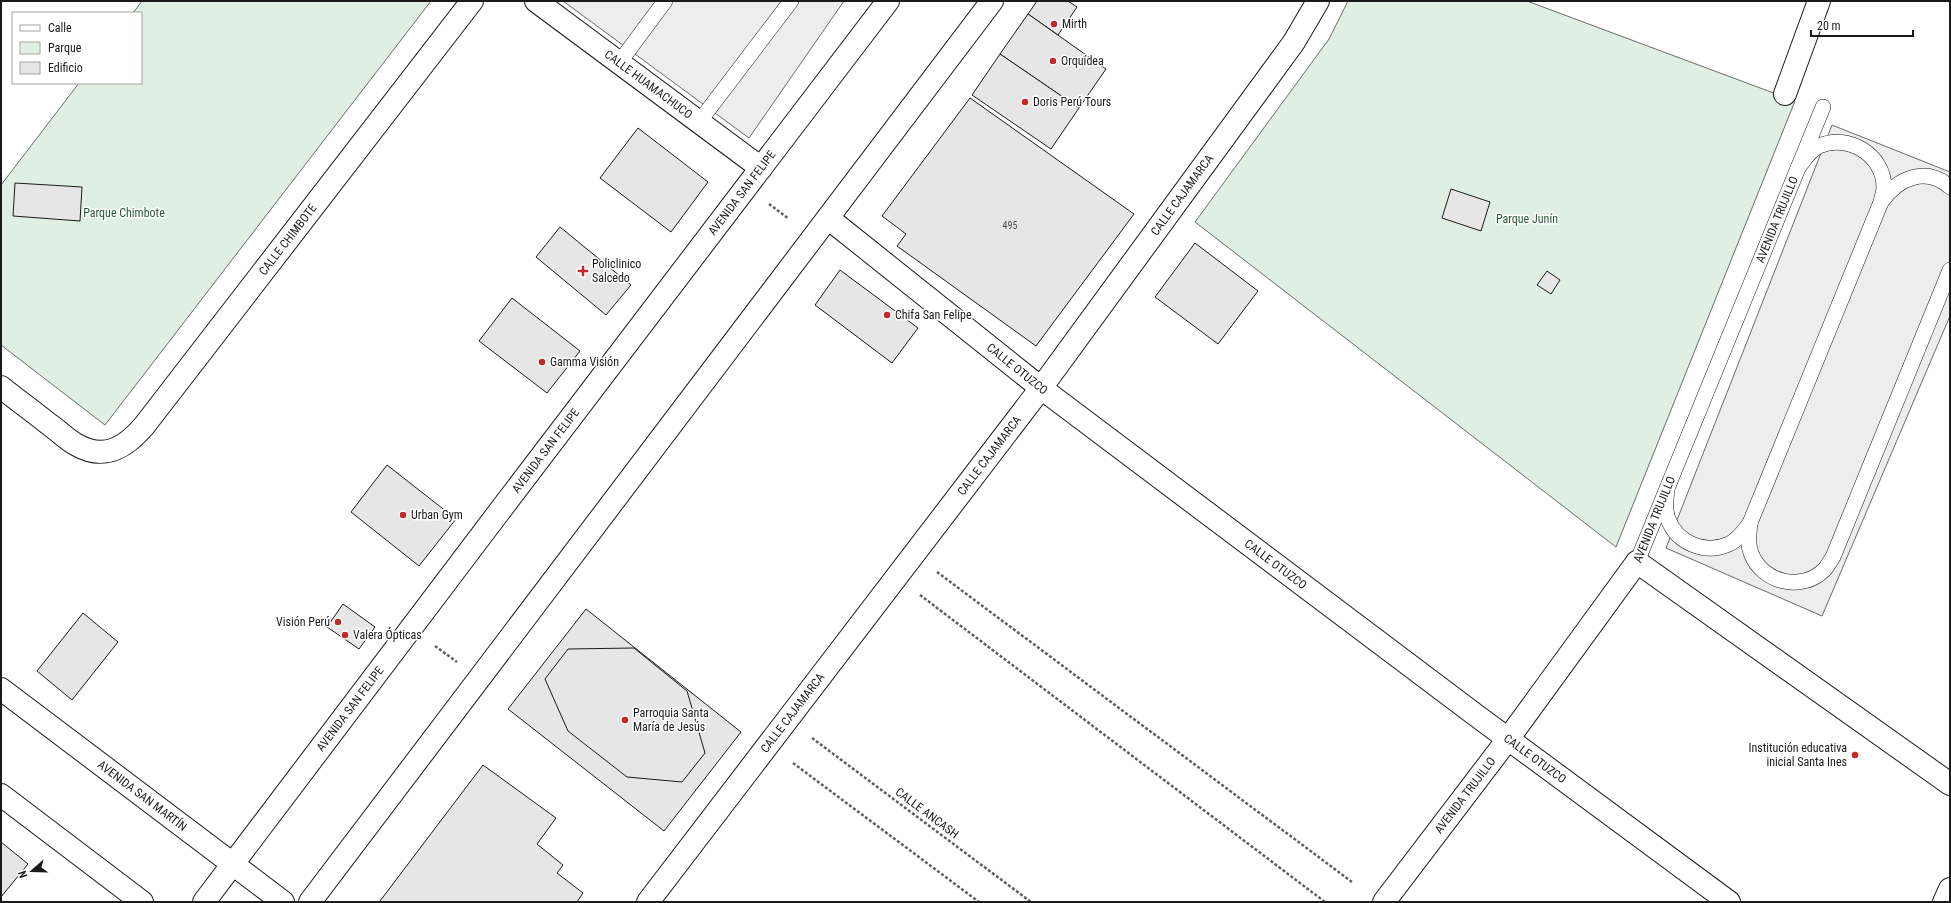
<svg xmlns="http://www.w3.org/2000/svg" width="1951" height="903" font-family="'Roboto Condensed',sans-serif">
  <style>
    .green { fill: #e0efe3; stroke: #6a6a6a }
    .parking { fill: #ededed; stroke: #6a6a6a }
    .building { fill: #e6e6e6; stroke: #1a1a1a }
    .lines { fill: none; stroke-linecap: round; stroke-linejoin: round }
    .service-casing { stroke: #1a1a1a; stroke-width: 16 }
    .pedestrian-casing { stroke: #1a1a1a; stroke-width: 24 }
    .minor-casing { stroke: #1a1a1a; stroke-width: 24 }
    .secondary-casing { stroke: #1a1a1a; stroke-width: 24 }
    .path { stroke: #5f5f5f; stroke-width: 2.5; stroke-dasharray: 3 2; stroke-linecap: butt }
    .service { stroke: #fff; stroke-width: 15 }
    .pedestrian { stroke: #fff; stroke-width: 22 }
    .minor { stroke: #fff; stroke-width: 22 }
    .secondary { stroke: #fff; stroke-width: 22 }
    .poi-dot { fill: #c62828; stroke: #fff; stroke-width: 1.5 }
    .labels { text-anchor: middle; dominant-baseline: central; stroke-width: 3; stroke-linejoin: round; paint-order: stroke }
    .number-label { font-size: 10px; fill: #4d4d4d }
    .poi-label { font-size: 12px; fill: #1a1a1a; stroke: #fff; text-anchor: start }
    .street-label { font-size: 12px; fill: #1a1a1a; stroke: #fff }
    .park-label { font-size: 12px; fill: #2b5a34; stroke: #fff }
  </style>
  <rect width="100%" height="100%" fill="#fff"/>
  <g class="green">
    <path d="M142,1H431L105,425L1,345V185L79,83H141V13H133Z"/>
    <path d="M1348,1H1527L1795,101L1616,547L1195,222L1329,39Z"/>
  </g>
  <g class="parking">
    <path d="M563,1H844L749,138Z"/>
    <path d="M1832,125L1950,172V316L1822,616L1666,548Z"/>
  </g>
  <g class="building">
    <path d="M1037,1H1068L1077,7L1058,35L1028,14Z"/>
    <path d="M1028,14L1106,69L1079,108L1000,54Z"/>
    <path d="M1000,54L1079,108L1051,149L972,95Z"/>
    <path d="M970,98L1134,214L1036,346L897,246L906,234L882,216Z"/>
    <path d="M638,128L708,182L671,232L600,178Z"/>
    <path d="M15,183L82,187L80,221L13,216Z"/>
    <path d="M1451,189L1490,202L1481,231L1442,218Z"/>
    <path d="M560,227L631,285L606,315L536,257Z"/>
    <path d="M1195,243L1258,291L1218,344L1155,297Z"/>
    <path d="M840,270L918,328L892,363L815,305Z"/>
    <path d="M1547,271L1560,280L1551,294L1537,285Z"/>
    <path d="M512,298L580,351L547,393L479,341Z"/>
    <path d="M387,465L456,519L419,566L351,512Z"/>
    <path d="M343,604L375,627L359,649L327,627Z"/>
    <path d="M586,609L741,732L664,831L508,709Z"/>
    <path d="M83,613L118,642L72,700L37,671Z"/>
    <path d="M634,648L687,691L705,753L682,782L627,777L568,731L545,679L568,649Z"/>
    <path d="M483,765L556,818L537,844L563,865L557,873L583,893L577,902H382L380,901Z"/>
    <path d="M1,842L28,864L1,897Z"/>
  </g>
  <g class="lines">
    <defs>
      <g id="service">
        <path d="M619,63L665,1"/>
        <path d="M699,122L791,1"/>
        <path d="M1882,201C1898,178 1926,166 1950,187"/>
        <path d="M1667,489C1666,499 1664,509 1668,519C1677,543 1705,555 1729,544C1738,540 1744,531 1750,523L1881,202C1882,197 1884,192 1884,187C1884,155 1848,133 1819,146C1810,150 1804,160 1798,168"/>
        <path d="M1750,523C1749,533 1747,543 1751,553C1762,583 1802,592 1824,570C1828,566 1830,561 1833,557L1950,270"/>
        <path id="s1" d="M1637,562L1823,107"/>
      </g>
      <g id="pedestrian">
        <path d="M1785,94L1819,1"/>
        <path d="M1637,562L1950,784"/>
      </g>
      <g id="minor">
        <path id="s2" d="M536,1L761,168"/>
        <path id="s3" d="M828,218L1041,388L1477,716L1729,902"/>
        <path id="s4" d="M1,387C17,400 34,412 50,425C59,431 67,440 77,445C105,461 126,447 144,426L472,1"/>
        <path id="s5" d="M648,902L1041,388L1294,42L1318,1"/>
        <path id="s6" d="M1384,902L1508,739L1637,562"/>
        <path d="M1944,902L1950,889"/>
      </g>
      <g id="secondary">
        <path id="s7" d="M1,689L283,902"/>
        <path d="M1,795L142,902"/>
        <path id="s8" d="M204,902L502,508L888,1"/>
        <path d="M310,902L992,1"/>
      </g>
    </defs>
    <use href="#service" class="service-casing"/>
    <use href="#pedestrian" class="pedestrian-casing"/>
    <use href="#minor" class="minor-casing"/>
    <use href="#secondary" class="secondary-casing"/>
    <g class="path">
      <path d="M769,204L789,219"/>
      <path d="M937,572L1352,882"/>
      <path d="M920,595L1325,902"/>
      <path d="M435,646L457,662"/>
      <path d="M812,738L1031,902"/>
      <path d="M793,763L979,902"/>
    </g>
    <use href="#service" class="service"/>
    <use href="#pedestrian" class="pedestrian"/>
    <use href="#minor" class="minor"/>
    <use href="#secondary" class="secondary"/>
  </g>
  <g class="poi-dot">
    <circle cx="1054" cy="24" r="4"/>
    <circle cx="1053" cy="61" r="4"/>
    <circle cx="1025" cy="102" r="4"/>
    <path d="M581 265h4v4h4v4h-4v4h-4v-4h-4v-4h4z"/>
    <circle cx="887" cy="315" r="4"/>
    <circle cx="542" cy="362" r="4"/>
    <circle cx="403" cy="515" r="4"/>
    <circle cx="338" cy="622" r="4"/>
    <circle cx="345" cy="635" r="4"/>
    <circle cx="625" cy="720" r="4"/>
    <circle cx="1855" cy="755" r="4"/>
  </g>
  <g class="labels">
    <g class="number-label">
      <text x="1010" y="225">495</text>
    </g>
    <g class="poi-label">
      <text x="1062" y="24">Mirth</text>
      <text x="1061" y="61">Orquídea</text>
      <text x="1033" y="102">Doris Perú Tours</text>
      <text x="592" y="264">Policlinico<tspan x="592" dy="14">Salcedo</tspan></text>
      <text x="895" y="315">Chifa San Felipe</text>
      <text x="550" y="362">Gamma Visión</text>
      <text x="411" y="515">Urban Gym</text>
      <text x="330" y="622" text-anchor="end">Visión Perú</text>
      <text x="353" y="635">Valera Ópticas</text>
      <text x="633" y="713">Parroquia Santa<tspan x="633" dy="14">María de Jesús</tspan></text>
      <text x="1847" y="748" text-anchor="end">Institución educativa<tspan x="1847" dy="14">inicial Santa Ines</tspan></text>
    </g>
    <g class="street-label">
      <text stroke="none"><textPath href="#s2" startOffset="140">CALLE HUAMACHUCO</textPath></text>
      <text stroke="none"><textPath href="#s8" startOffset="890">AVENIDA SAN FELIPE</textPath></text>
      <text stroke="none"><textPath href="#s5" startOffset="886">CALLE CAJAMARCA</textPath></text>
      <text stroke="none"><textPath href="#s1" startOffset="370">AVENIDA TRUJILLO</textPath></text>
      <text stroke="none"><textPath href="#s4" startOffset="408">CALLE CHIMBOTE</textPath></text>
      <text stroke="none"><textPath href="#s3" startOffset="242">CALLE OTUZCO</textPath></text>
      <text stroke="none"><textPath href="#s8" startOffset="566">AVENIDA SAN FELIPE</textPath></text>
      <text stroke="none"><textPath href="#s5" startOffset="562">CALLE CAJAMARCA</textPath></text>
      <text stroke="none"><textPath href="#s1" startOffset="46">AVENIDA TRUJILLO</textPath></text>
      <text stroke="none"><textPath href="#s3" startOffset="566">CALLE OTUZCO</textPath></text>
      <text stroke="none"><textPath href="#s8" startOffset="242">AVENIDA SAN FELIPE</textPath></text>
      <text stroke="none"><textPath href="#s5" startOffset="238">CALLE CAJAMARCA</textPath></text>
      <text stroke="none"><textPath href="#s3" startOffset="890">CALLE OTUZCO</textPath></text>
      <text stroke="none"><textPath href="#s6" startOffset="134">AVENIDA TRUJILLO</textPath></text>
      <text stroke="none"><textPath href="#s7" startOffset="177">AVENIDA SAN MARTÍN</textPath></text>
      <text transform="translate(927 813) rotate(37)">CALLE ANCASH</text>
    </g>
    <g class="park-label">
      <text x="124" y="213">Parque Chimbote</text>
      <text x="1527" y="219">Parque Junín</text>
    </g>
  </g>
  <rect width="1951" height="903" fill="none" stroke="#1a1a1a" stroke-width="4"/>
  <rect x="12" y="12" width="130" height="72" fill="#ffffff" stroke="#a3a3a3"/>
  <rect x="20" y="25" width="20" height="6" fill="#ffffff" stroke="#a3a3a3"/>
  <text x="48" y="32" font-size="12" fill="#1a1a1a">Calle</text>
  <rect x="20" y="42" width="20" height="12" fill="#e0efe3" stroke="#a3a3a3"/>
  <text x="48" y="52" font-size="12" fill="#1a1a1a">Parque</text>
  <rect x="20" y="62" width="20" height="12" fill="#e6e6e6" stroke="#a3a3a3"/>
  <text x="48" y="72" font-size="12" fill="#1a1a1a">Edificio</text>
  <g transform="translate(32 871) rotate(250)" stroke="#ffffff" stroke-width="3" paint-order="stroke">
  <path d="M0-3L7 15L0 10L-7 15Z" fill="#1a1a1a"/>
  <text y="-6" font-size="11" font-weight="bold" text-anchor="middle" fill="#1a1a1a">N</text>
  </g>
  <path d="M1811 30v6h102v-6" fill="none" stroke="#1a1a1a" stroke-width="2"/>
  <text x="1817" y="30" font-size="12" fill="#1a1a1a" stroke="#ffffff" stroke-width="3" paint-order="stroke">20 m</text>
</svg>
